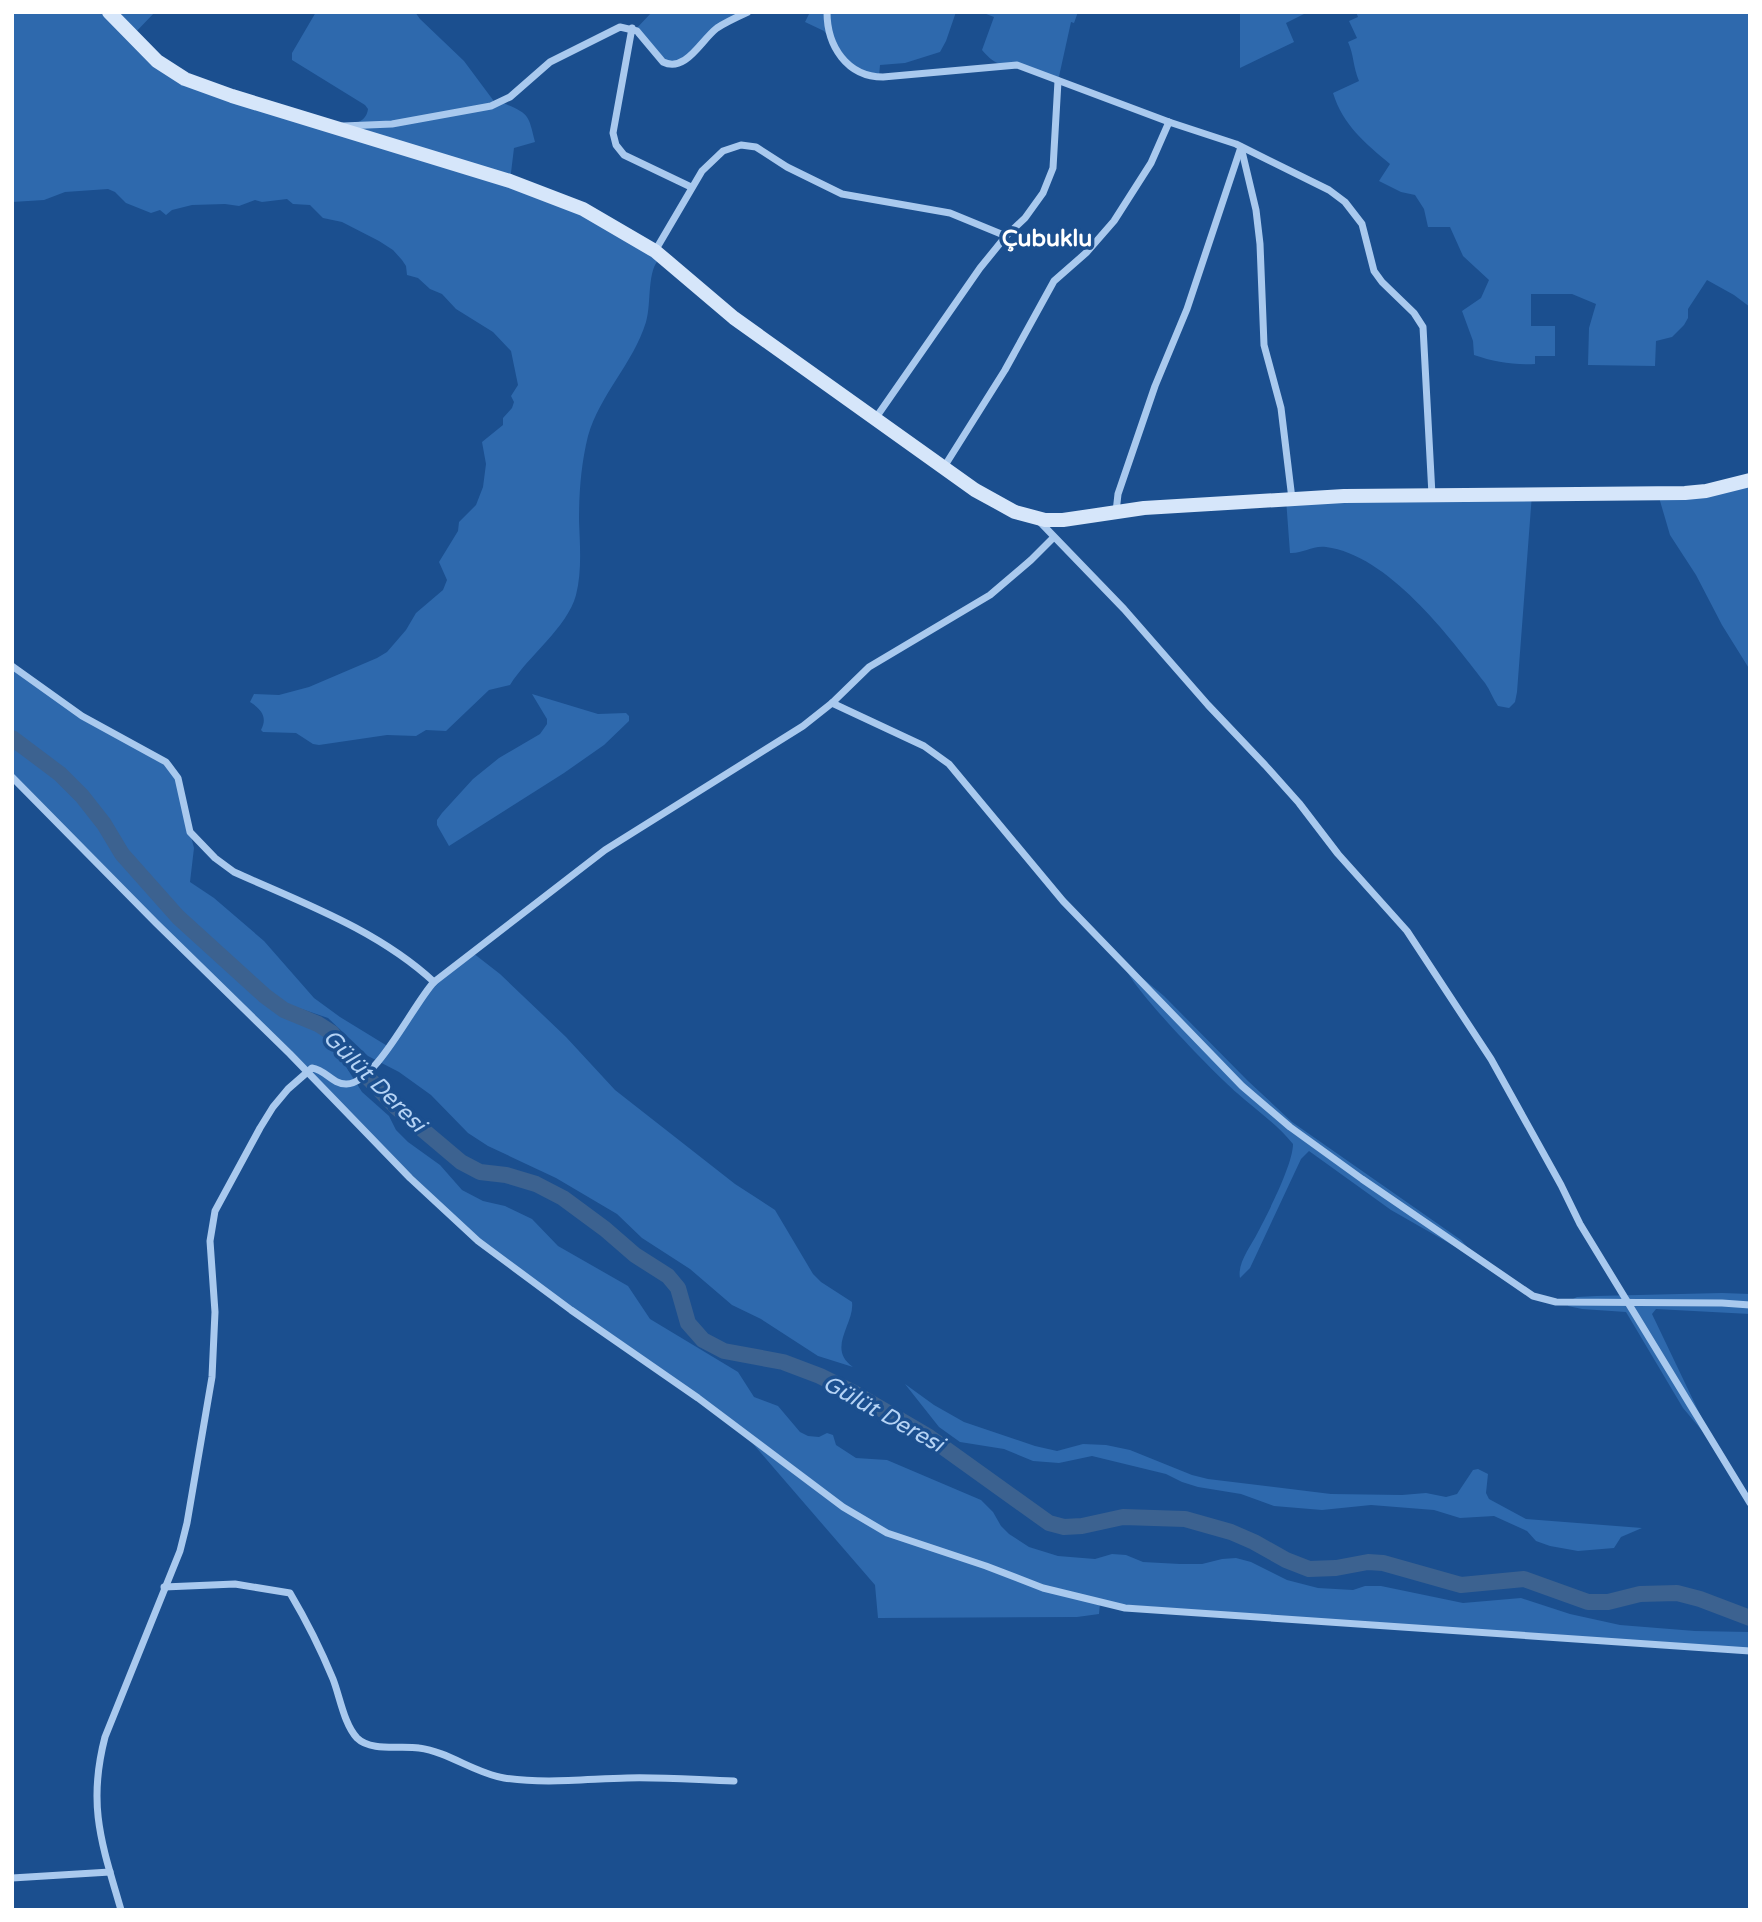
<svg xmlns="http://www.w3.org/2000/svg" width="1762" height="1922" font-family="'Varela Round',sans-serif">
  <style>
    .green { fill: #2e69ad }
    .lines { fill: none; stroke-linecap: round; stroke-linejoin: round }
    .river { stroke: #3c6290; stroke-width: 16 }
    .street { stroke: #a9c9ee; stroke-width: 7 }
    .secondary { stroke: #d6e6fa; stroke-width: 14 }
    .labels { text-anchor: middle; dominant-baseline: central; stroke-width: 7; stroke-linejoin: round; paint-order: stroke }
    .neighbourhood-label { font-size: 23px; font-weight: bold; fill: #fff; stroke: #1b4f8f }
    .water-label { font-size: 23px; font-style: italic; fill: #b5d3f5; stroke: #1b4f8f }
  </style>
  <rect width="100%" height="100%" fill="#1b4f8f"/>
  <g class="green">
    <path d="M12,12H155L132,36L170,70L335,126C349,124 366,125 368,109L365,105L292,60V53L316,12H415L420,19L464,61L496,104L501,102C529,114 528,113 535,142L514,148L510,181L548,194L661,257C646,270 652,302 646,322C633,364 600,394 588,436C581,464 579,493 579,521C580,545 582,572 576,595C567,628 528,656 510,685L489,690L446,731L426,730L416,736L387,735L319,745L313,744L296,733L263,732L261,730C268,717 261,709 250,702L254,694L279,695L309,687L377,658L387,652L406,630L416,613L443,590L447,580L439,562L458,531L459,522L476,505L483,487L486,464L482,442L503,425V418L512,408L514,402L511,396L518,385L511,351L493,332L456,309L442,294L430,289L418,278L407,275L406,266L402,260L393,250L379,241L342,222L323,218L310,205L293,204L287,199L262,202L255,200L239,206L225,204L192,205L172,210L166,215L160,210L151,213L126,203L115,192L108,189L65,192L44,200L12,202Z"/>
    <path d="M652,12H748L725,24L685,60L671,65L635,30Z"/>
    <path d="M810,12H956L946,41L940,52L905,63L880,65L879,77L858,72L824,31L805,22Z"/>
    <path d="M981,12H1078L1074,23L1071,22L1058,81C1048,77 1037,70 1027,68C1005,63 999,70 982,50L994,17Z"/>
    <path d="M1240,12H1308L1286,23L1294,42L1240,68Z"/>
    <path d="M1356,12H1750V307L1734,295L1707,280L1688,309V318L1684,325L1672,337L1656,341L1655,366L1588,365L1589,328L1596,304L1572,294H1531V326H1555V356H1535V364C1513,365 1494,362 1474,355L1473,341L1462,311L1481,298L1489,280L1463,256L1450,227H1428L1424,209L1415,195L1401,192L1379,181L1390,164C1365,143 1343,125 1333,93L1359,81C1353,67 1354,55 1348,42L1357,38L1349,21L1358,17Z"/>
    <path d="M1750,480V670L1722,625L1696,575L1670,535L1658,494Z"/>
    <path d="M1532,494L1517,692L1515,702L1509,708L1498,706C1493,699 1490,690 1485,683C1449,636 1388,555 1326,547C1313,545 1302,554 1290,553L1286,499Z"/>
    <path d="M12,666L83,716L174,770L194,848L190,882L214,898L264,941L314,998L340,1017L389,1047L426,990L473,953L500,974L566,1037L615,1090L735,1184L775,1210L813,1274L821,1282L852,1302C855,1324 826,1348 853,1367L818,1356L761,1319L732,1305L690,1269L642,1238L617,1214L556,1178L488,1146L468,1133L431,1095L399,1072L368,1056L328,1018L290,1005L283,1012V1015L319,1032L336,1051L362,1092L389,1116L396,1130L408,1142L440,1165L462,1190L483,1201L505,1206L532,1219L558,1246L628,1286L650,1319L738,1372L754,1397L778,1406L800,1432L808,1436L819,1437L827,1433L833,1435L836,1445L856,1458L887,1460L981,1500L993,1512L1001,1526L1009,1534L1029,1547L1058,1556L1095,1559L1112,1554L1126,1555L1143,1562L1180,1564H1202L1222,1559L1236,1558L1251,1562L1287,1580L1318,1588L1353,1590L1365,1586H1381L1463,1603L1521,1598L1570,1614L1620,1625L1695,1631L1750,1632V1651L1100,1603L1099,1614L1077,1617L878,1618L875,1585L741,1430L478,1241L12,777Z"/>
    <path d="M532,694L598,714L626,713L629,716V721L604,745L564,773L449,846L437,825V820L442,813L473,779L499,758L540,734L547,724V719Z"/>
    <path d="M1122,961L1164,996L1248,1081L1292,1122L1461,1240L1471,1251L1454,1246L1391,1210L1309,1151L1301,1159L1250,1268L1240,1278C1237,1263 1251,1246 1258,1232C1268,1213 1293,1164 1293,1144C1278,1125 1255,1109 1237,1093C1215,1074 1126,983 1122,961Z"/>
    <path d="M1722,1293L1750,1294V1314L1656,1309L1652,1314L1707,1429L1709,1439L1683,1408L1626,1312L1582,1309L1568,1306L1569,1301L1577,1297L1596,1296Z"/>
    <path d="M905,1384L934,1405L964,1422L1035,1446L1057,1451L1083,1444L1106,1445L1130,1450L1192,1475L1208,1479L1331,1494L1402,1495L1426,1493L1446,1497L1457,1494L1473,1470L1478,1469L1488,1474L1486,1493L1489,1499L1526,1519L1642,1528L1621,1537L1614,1548L1578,1551L1550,1546L1536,1541L1527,1531L1494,1516L1460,1518L1434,1510L1371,1505L1322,1510L1274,1506L1241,1494L1198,1487L1182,1482L1166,1474L1092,1456L1059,1463L1033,1461L1004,1449L960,1442L939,1427Z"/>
  </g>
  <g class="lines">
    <path class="river" d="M12,738L60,774L82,796L104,824L122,854L178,917L265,996L284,1010L318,1024L332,1033L355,1064L397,1108L461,1162L480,1172L506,1175L536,1184L563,1198L605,1229L635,1255L668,1276L678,1288L688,1323L703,1340L724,1351L783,1362L820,1376L854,1393L929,1437L1049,1523L1064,1527L1082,1526L1123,1517L1185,1519L1231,1532L1254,1542L1286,1560L1309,1569L1336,1568L1368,1562L1383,1563L1461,1585L1524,1579L1588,1602H1608L1640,1594L1677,1593L1700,1599L1750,1618"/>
    <g class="street">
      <path d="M827,12C827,46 847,77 883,77L1017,65L1169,122L1236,144L1329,190L1345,202L1362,224L1374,271L1382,282L1414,313L1423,327L1432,495"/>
      <path d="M632,28L613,133L616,145L624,155L691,187"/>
      <path d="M343,126L392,124L491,106L510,97L550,62L620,27L637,31L663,62C686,73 701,40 717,28C726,22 737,17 748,12"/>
      <path d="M1241,147L1256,210L1260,244L1264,345L1281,408L1292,499"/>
      <path d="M655,251L702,171L723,151L741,145L756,147L787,167L842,194L950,213L1006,236"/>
      <path d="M875,419L980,268L1006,236L1025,218L1043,193L1053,168L1058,81"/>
      <path d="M944,467L1005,370L1054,281L1087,252L1114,221L1151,163L1169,122"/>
      <path d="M1116,512L1118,494L1155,386L1187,309L1241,147"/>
      <path d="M1040,522L1124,609L1208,705L1265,765L1299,803L1338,854L1407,931L1491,1059L1561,1185L1580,1224L1750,1503"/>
      <path d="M12,666L82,716L166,762L178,778L190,832L215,858L234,872C303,903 378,930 434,982"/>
      <path d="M832,703L924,746L949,764L1063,901L1242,1086L1290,1127L1362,1179L1533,1296L1556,1302L1722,1303L1750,1305"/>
      <path d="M12,777L156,923L290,1054L410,1178L478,1241L571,1310L698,1398L843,1507L887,1533L986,1566L1043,1588L1125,1608L1750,1651"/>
      <path d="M164,1587L235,1584L290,1593C306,1620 321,1650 333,1679C340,1697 344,1724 357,1738C371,1752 401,1745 419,1748C449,1752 474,1773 504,1778C544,1784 587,1779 627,1778C663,1777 699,1780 734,1781"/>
      <path d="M12,1878L110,1872"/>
      <path d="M121,1910C102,1844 87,1806 105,1737L180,1551L187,1523L212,1377L215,1312L210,1241L215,1211L260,1128L273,1107L288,1089L312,1068C326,1070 332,1084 346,1084C375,1085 414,1003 434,982L605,850L803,726L832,703L869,667L990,595L1031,560L1053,538"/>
    </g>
    <path class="secondary" d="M109,12L157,61L185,79L232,96L510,181L583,209L655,251L734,318L975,490L1015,512L1045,520H1063L1144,508L1344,496L1685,493L1706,491L1750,480"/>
  </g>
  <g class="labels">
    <g class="neighbourhood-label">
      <text x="1047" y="239">Çubuklu</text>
    </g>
    <g class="water-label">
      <text transform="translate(374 1081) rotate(45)">Gülüt Deresi</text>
      <text transform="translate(883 1414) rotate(29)">Gülüt Deresi</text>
    </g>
  </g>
  <rect width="1762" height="1922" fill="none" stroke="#ffffff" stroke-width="28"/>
</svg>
